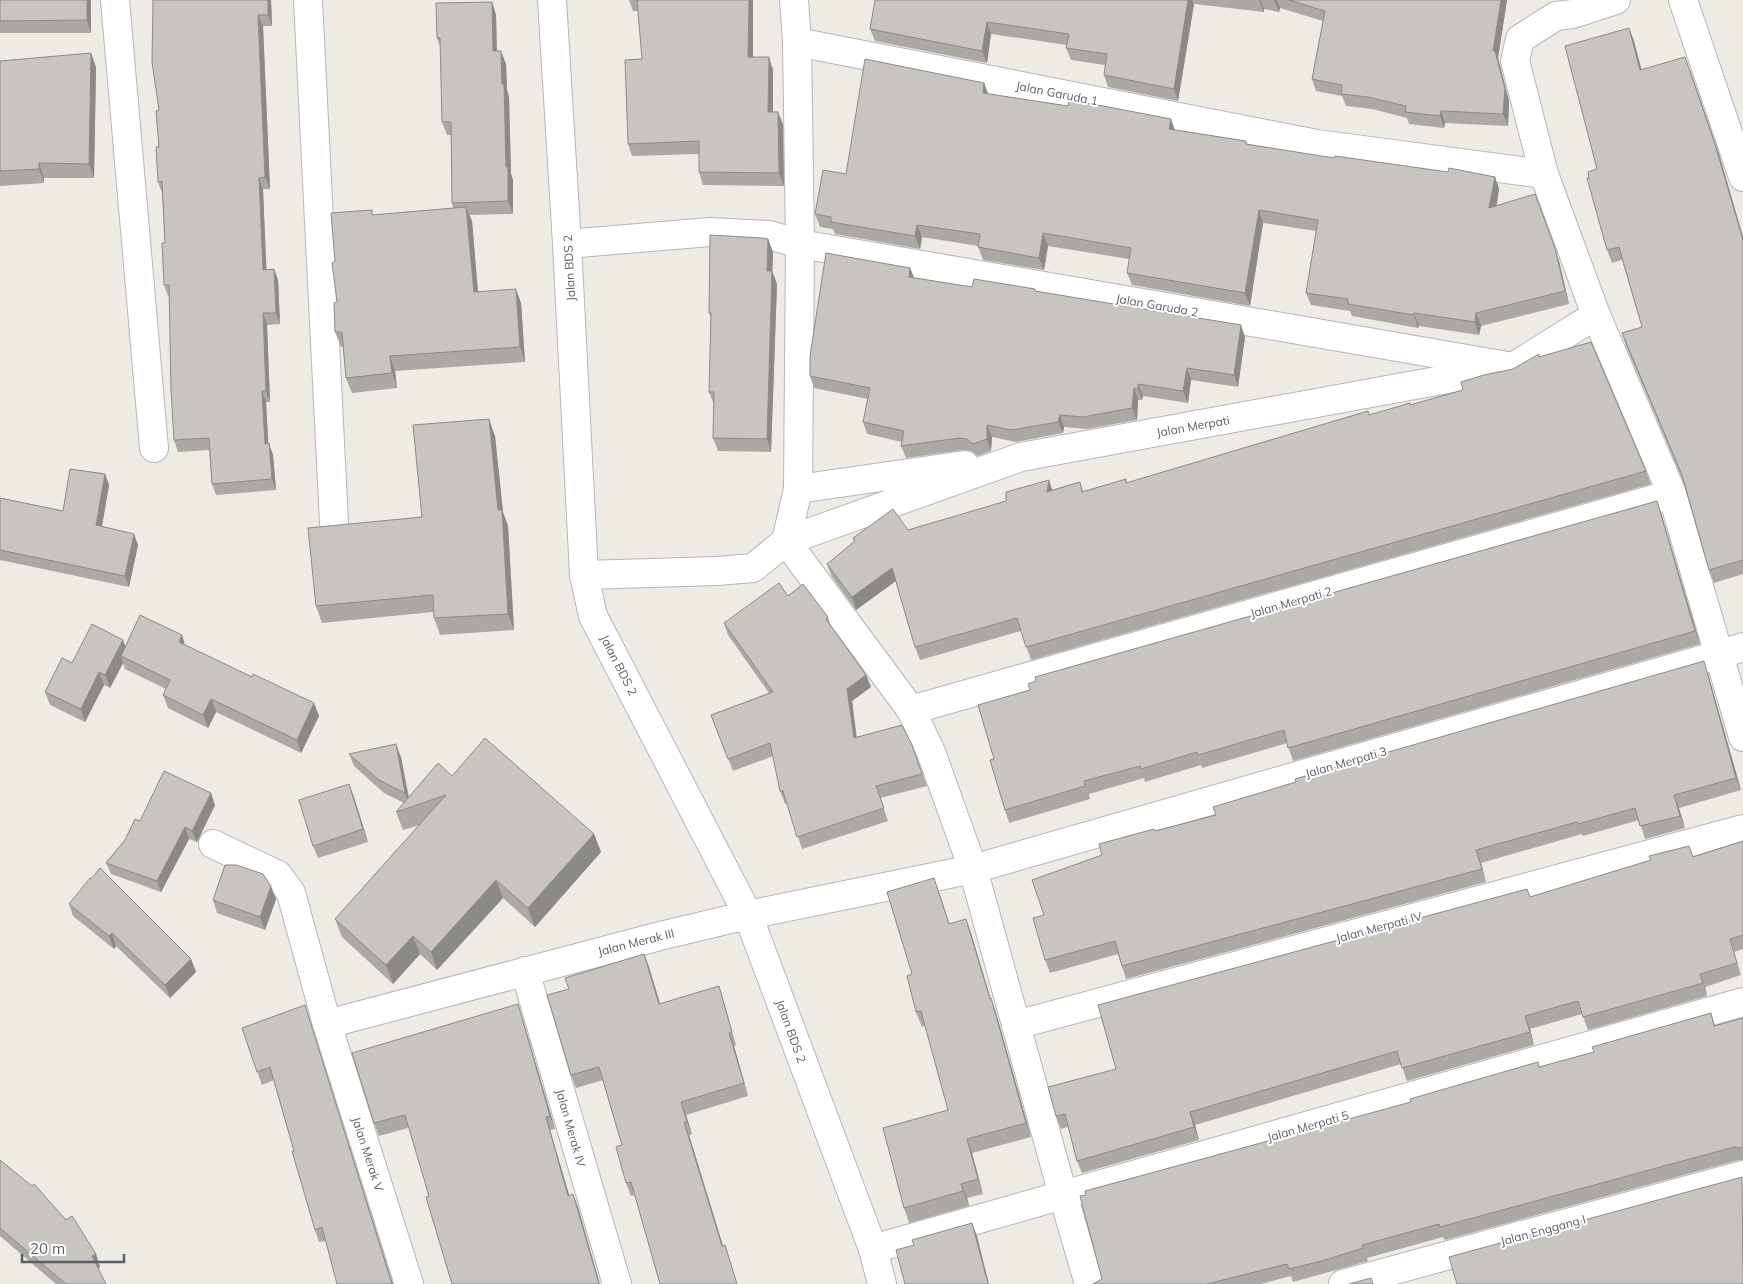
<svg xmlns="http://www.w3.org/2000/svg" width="1743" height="1284" font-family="Mulish,sans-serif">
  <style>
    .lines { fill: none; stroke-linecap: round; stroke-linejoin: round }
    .street-casing { stroke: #b4b6ba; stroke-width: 30 }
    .street { stroke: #fff; stroke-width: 28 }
    .wall { fill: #aca9a5 }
    .shaded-wall { fill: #8c8a86 }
    .building { fill: #c8c5c0; stroke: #8c8a86 }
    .labels { text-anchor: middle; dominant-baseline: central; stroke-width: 4; stroke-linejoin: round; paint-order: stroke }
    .street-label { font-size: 12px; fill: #5b5f63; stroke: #fff }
  </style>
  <rect width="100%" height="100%" fill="#edebe3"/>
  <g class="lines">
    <defs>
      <g id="street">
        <path d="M115,0L154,448"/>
        <path d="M308,0L334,523"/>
        <path d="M552,0L567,244L584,575L593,616L748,915L873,1249L882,1284"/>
        <path d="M1616,0L1573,14L1556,16L1520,39L1515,61L1544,174L1596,315L1672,494L1743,737"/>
        <path d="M1683,0L1743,177"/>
        <path d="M797,42L1317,144L1544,174"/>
        <path d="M567,244L710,232L769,235L800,244L1513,367"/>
        <path d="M798,489L965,465"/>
        <path d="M786,541L1021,457L1513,367L1596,315"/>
        <path d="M786,541L911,710L931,752L973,869L1063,1195L1089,1284"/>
        <path d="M584,575L717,571L753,568L786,541L798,489L800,244L797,42L794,0"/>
        <path d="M911,710L1672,494"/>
        <path d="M213,844L278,875L291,893L327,1024L409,1284"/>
        <path d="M525,971L617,1284"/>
        <path d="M327,1024L660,936L748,915L973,869L1718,655L1743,647"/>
        <path d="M1016,1025L1743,829"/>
        <path d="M873,1249L1743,1002"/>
        <path d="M1343,1284L1743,1175"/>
      </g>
    </defs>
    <use href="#street" class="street-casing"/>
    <use href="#street" class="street"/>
  </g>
  <g class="wall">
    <rect x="0" y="0" width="91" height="33"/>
    <path d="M271,0L272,26H263L270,189H263L266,269H274L278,280L280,324L267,325L270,402H266L268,443L273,455L276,490L216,495L212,484L209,450L178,452L174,440L169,296H168L164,285L165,243L162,193L158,182L159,110Z"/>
    <path d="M629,0H753V57L773,70V112H778L783,125L784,186L703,185L699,172V154L632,156L628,144L642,59L638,11H633Z"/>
    <path d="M875,0H1507L1498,58L1509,101L1508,126L1445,123L1444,128L1409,124L1407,118L1372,109L1346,106L1342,96L1316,91L1312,79L1323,21L1280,8L1279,12L1264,9V12L1194,4L1178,101L1108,87L1104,75L1105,65L1071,60L1066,48L1067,45L991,34L987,63L875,41L870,29Z"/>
    <path d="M492,2L496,15L497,51L506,64L507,90L509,97L511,174L513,180V214L469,215L472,221L478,291L521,303L525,362L395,371L397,388L352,393L346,378L343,347H341L335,332L337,302L335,261L374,215L453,208L452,203L451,135H447L442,122L441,49L437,38Z"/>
    <path d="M1629,28L1634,41L1641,70H1690L1719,154L1743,237V574L1714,583L1709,570L1683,481L1626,346L1622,333L1642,327L1622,260L1612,263L1607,250L1597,169Z"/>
    <path d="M0,61L96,67L94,178H44V183L0,186Z"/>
    <path d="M984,83L988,94L1068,106L1171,119L1175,130L1246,141L1247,145L1334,158L1448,172L1495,177L1499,189L1497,205L1559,261L1569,304L1481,326L1479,335L1419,326L1418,328L1352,316L1350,311L1311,305L1306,293L1316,231L1263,223L1250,306L1132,285L1127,273L1129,259L1048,246L1044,270L983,260L978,246L922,237L920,249L835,234L833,229L820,227L815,214L846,174Z"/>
    <path d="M768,239L773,252L772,271L777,284L771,452L718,451L713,438L714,405L709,392L711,318L709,313Z"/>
    <path d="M910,268L914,278L972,287L1035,291L1245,337L1238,387L1191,380L1188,403L1143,396L1142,400H1138L1137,420L1087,429L1064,427L1063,433L1016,442L992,437L991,451L978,456L971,451L963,450L906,458L901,446L902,442L867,434L863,422L868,399L814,388L810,376Z"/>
    <path d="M1540,357L1646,471L1651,484L1031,660L1021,631L920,660L915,647L896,581L856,610L832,577L827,564L854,542L853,538L908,530L1080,482L1083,491L1127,483L1370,415L1411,405L1463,390L1513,369Z"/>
    <path d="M495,436L503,512L508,526L514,630L440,635L434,618L433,612L322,623L316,606L422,517Z"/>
    <path d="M105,474L109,485L102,527L138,545L129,587L0,560V498L63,511Z"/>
    <path d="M1657,501L1661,513L1700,644L1293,761L1287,743L1202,768L1201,765L1145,782L1144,778L1089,794L1090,799L1009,823L1005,810L994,759L1030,690Z"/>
    <path d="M788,596L828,617L831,626L866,675L871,687L852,701L857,738L912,745L927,786L880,798L888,821L802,849L787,803L785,804L780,791L773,756L733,771L711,715L769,693L728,635L724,623Z"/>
    <path d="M185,645L252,677L314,703L319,716L301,753L216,712L208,728L168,708L163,695L166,689L125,669L123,663L110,688L104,685L85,722L50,705L45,692L72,663L125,646Z"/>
    <path d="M1708,674L1741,790L1679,808L1685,828L1645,839L1639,820L1583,836L1582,834L1481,863L1486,882L1126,979L1118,954L1050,973L1045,960L1044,915L1102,855L1155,831L1216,815Z"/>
    <path d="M349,754L401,757L409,797L452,776L594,834L601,852L535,927L503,898L437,970L420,954L393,984L342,937L335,919L420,825L403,830L396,812L404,803L384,793L354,766Z"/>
    <path d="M349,784L368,842L318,858L313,846Z"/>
    <path d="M215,805L197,842L189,839L161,892L111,874L106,863L140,821Z"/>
    <path d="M1743,841V949L1734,952L1741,975L1705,987L1707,996L1588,1030L1582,1014L1530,1029L1534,1045L1407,1081L1401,1064L1195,1125L1199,1140L1082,1173L1077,1161L1068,1127L1061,1129L1056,1116L1116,1069L1527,889L1530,897L1693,856Z"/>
    <path d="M91,879L191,959L196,972L170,998L116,946L114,949L73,916L69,904Z"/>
    <path d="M939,892L949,924L971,933L990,999L991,998L996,1013L1031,1137L972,1153L983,1194L967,1198L969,1206L909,1223L904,1208L948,1110L925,1026L922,1027L916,1012L912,974Z"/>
    <path d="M276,899L265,930L217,913L213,900Z"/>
    <path d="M644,954L649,967L660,1004L723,999L736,1045L734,1046L748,1096L686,1115L692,1134L689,1135L723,1246L725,1245L729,1258L635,1195L631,1196L626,1183L622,1145L603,1080L576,1088L571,1075L569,989Z"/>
    <path d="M1711,1013L1715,1026L1743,1018V1160H1739L1445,1240L1443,1237L1367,1258L1368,1261L1329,1272L1293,1282L1291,1276L1261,1284H1093L1540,1067L1594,1052Z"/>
    <path d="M522,1017L555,1129L550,1130L569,1195L578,1207L408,1128L379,1136L374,1123Z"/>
    <path d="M309,1018L325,1241L319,1242L315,1230L294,1151L274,1080L262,1085L242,1028Z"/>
    <path d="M0,1160L96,1254L100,1267L98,1268L106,1284H56L0,1236Z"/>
  </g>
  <g class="shaded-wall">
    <path d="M87,0H91V33L87,20Z"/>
    <path d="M268,0H271L272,26L268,15Z"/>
    <path d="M749,0H753V70L748,57Z"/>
    <path d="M1188,0H1192L1194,4L1178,101L1174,89Z"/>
    <path d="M1259,0H1261L1264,9V12Z"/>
    <path d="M1274,0H1277L1280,8L1279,12Z"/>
    <path d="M1501,0H1507L1498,58L1509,101L1508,126L1503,114L1493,51Z"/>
    <path d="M492,2L496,15L497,64L493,51Z"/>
    <path d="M258,15L263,26L270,189L265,177Z"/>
    <path d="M987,22L991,34L987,63L982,51Z"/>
    <path d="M1629,28L1634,41L1645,83L1640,70Z"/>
    <path d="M501,51L506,64L507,90L509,97L511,174L513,180V214L508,201L502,84Z"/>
    <path d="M91,53L96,67L94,178L89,164Z"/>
    <path d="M769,57L773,70V125L768,112Z"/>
    <path d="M1690,70L1719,154L1743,237V240Z"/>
    <path d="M984,83L989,96L983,93Z"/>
    <path d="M1441,111L1445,123L1444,128L1440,116Z"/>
    <path d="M778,112L783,125L784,186L779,173Z"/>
    <path d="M1171,119L1175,132L1169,129Z"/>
    <path d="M39,163L44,178V183L39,169Z"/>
    <path d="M1495,177L1499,189L1494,220L1489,208Z"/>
    <path d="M259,178L263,189L267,281L263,270Z"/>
    <path d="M466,207L472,221L479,306L474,292Z"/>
    <path d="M1259,210L1263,223L1250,306L1245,293Z"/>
    <path d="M917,225L922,237L920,249L915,236Z"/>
    <path d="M1043,233L1048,246L1044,270L1039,258Z"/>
    <path d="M768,239L773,252L772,284L767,271Z"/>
    <path d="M1555,248L1559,261L1569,304L1565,291Z"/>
    <path d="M910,268L915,280L909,277Z"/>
    <path d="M274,269L278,280L280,324L276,313Z"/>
    <path d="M772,271L777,284L771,452L767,439Z"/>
    <path d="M516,289L521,303L525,362L520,347Z"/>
    <path d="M263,313L267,325L270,402L266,391Z"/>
    <path d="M1414,313L1419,326L1418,328L1414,315Z"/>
    <path d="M1476,313L1481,326L1479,335L1475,322Z"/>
    <path d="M1241,325L1245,337L1238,387L1234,375Z"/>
    <path d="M390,356L395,371L397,388L392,373Z"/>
    <path d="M1187,368L1191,380L1188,403L1183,391Z"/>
    <path d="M1138,384L1143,396L1142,400L1138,389Z"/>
    <path d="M1134,388L1138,400L1137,420L1132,408Z"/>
    <path d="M262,391L266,402L269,455L265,444Z"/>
    <path d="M1060,415L1064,427L1063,433L1058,422Z"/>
    <path d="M489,419L495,436L503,512L508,526L514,630L508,614Z"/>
    <path d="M987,425L992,437L991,451L987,439Z"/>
    <path d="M269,443L273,455L276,490L272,479Z"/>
    <path d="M105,474L109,485L100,536L96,525Z"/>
    <path d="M1049,480L1053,492H1047Z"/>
    <path d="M1657,501L1661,513L1700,644L1695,631Z"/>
    <path d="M134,534L138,545L129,587L125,576Z"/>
    <path d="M892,568L897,580L856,610L852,597Z"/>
    <path d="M182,635L186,648L179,642Z"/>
    <path d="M123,640L128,653L121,656L123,663L110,688L105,675Z"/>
    <path d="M1704,661L1708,674L1741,790L1736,778Z"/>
    <path d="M99,672L104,685L85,722L81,709Z"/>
    <path d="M866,675L871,687L852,701L858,751L854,738L847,689Z"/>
    <path d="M211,699L216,712L208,728L203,715Z"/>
    <path d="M314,703L319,716L301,753L297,740Z"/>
    <path d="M396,744L401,757L410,806L405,793Z"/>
    <path d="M349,784L354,797L368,842L363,829Z"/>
    <path d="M211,793L215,805L197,842L192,831Z"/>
    <path d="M1674,795L1679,808L1685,828L1680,816Z"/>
    <path d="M185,827L189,839L161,892L157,881Z"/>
    <path d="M594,834L601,852L535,927L528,908Z"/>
    <path d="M1476,850L1481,863L1486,882L1482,869Z"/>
    <path d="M934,878L939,892L954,938L949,924Z"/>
    <path d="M496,880L503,898L437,970L431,952Z"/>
    <path d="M271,886L276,899L265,930L260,917Z"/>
    <path d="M966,919L971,933L995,1013L990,999Z"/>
    <path d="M112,933L116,946L114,949L109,936Z"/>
    <path d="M413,936L420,954L393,984L386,965Z"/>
    <path d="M644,954L649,967L664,1017L659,1004Z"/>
    <path d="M191,959L196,972L170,998L165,985Z"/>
    <path d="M1700,974L1705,987L1707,996L1703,983Z"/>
    <path d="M991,998L996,1013L1031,1137L1026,1123Z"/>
    <path d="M518,1004L522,1017L555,1129L550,1116Z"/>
    <path d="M305,1005L309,1018L393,1284H392Z"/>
    <path d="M1525,1016L1530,1029L1534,1045L1530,1032Z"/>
    <path d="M729,1033L734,1046L748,1096L744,1083Z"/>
    <path d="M681,1102L686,1115L692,1134L687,1122Z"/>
    <path d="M1190,1112L1195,1125L1199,1140L1194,1127Z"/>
    <path d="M546,1117L550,1130L573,1208L568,1196Z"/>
    <path d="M684,1122L689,1135L727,1259L722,1246Z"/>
    <path d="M967,1139L972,1153L983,1194L978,1179Z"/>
    <path d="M961,1184L967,1198L969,1206L963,1191Z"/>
    <path d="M573,1194L578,1207L600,1284H599Z"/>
    <path d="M972,1223L977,1236L989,1284H988Z"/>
    <path d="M96,1254L100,1267L97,1269L92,1256Z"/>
  </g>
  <g class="building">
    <path d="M0,0H87V20L0,21Z"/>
    <path d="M153,0H268V15H258L265,177L259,178L263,270L274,269L276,313H263L266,391H262L265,444L269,443L272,479L212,484L209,438L174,440L171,390L169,285H164L162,243H165L162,181L158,182L156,147H159L156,111L159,110L152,62Z"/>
    <path d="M637,0H749L748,57H769L768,112H778L779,173L699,172V141L628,144L625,60L642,59Z"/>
    <path d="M875,0H1188L1174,89L1104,75L1107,54L1066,48L1069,34L987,22L982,51L870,29Z"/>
    <path d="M1289,0H1501L1493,51H1495L1505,89L1503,114L1441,111L1440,116L1405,112L1406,106L1368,97L1341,94L1342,85L1312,79L1325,11Z"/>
    <path d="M492,2L493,51H501L502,84H504L506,167H508V201L452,203L451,122H442L440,38H437L436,3Z"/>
    <path d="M1629,28L1640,70L1685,57L1714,141L1743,240V560L1709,570L1682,475L1622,333L1642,327L1619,247L1607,250L1587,178H1589L1588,172L1597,169L1565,46Z"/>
    <path d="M91,53L89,164L39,163V169L0,171V61Z"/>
    <path d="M865,59L984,83L983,93L1068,106L1069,101L1098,105L1171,119L1169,129L1246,141V144L1334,158L1335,156L1448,172L1449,168L1495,177L1489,208L1535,194L1555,248L1565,291L1476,313L1475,322L1414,313V315L1348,304V299L1306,293L1318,220L1259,210L1245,293L1127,273L1131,248L1043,233L1039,258L978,247L980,234L917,225L915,236L831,222V217L815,214L823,170L846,174Z"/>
    <path d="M466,207L474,292L516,289L520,347L390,356L392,373L346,378L342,332H335L334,303L337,302L332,263L335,261L331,213L372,210V215Z"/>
    <path d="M710,235L762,238L768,239L767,271H772L767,439L713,438L714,392H709L711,313H709Z"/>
    <path d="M826,253L910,268L909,277L972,287L974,279L1035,289V291L1241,325L1234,375L1187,368L1183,391L1138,384V389L1134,388L1132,408L1083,417L1060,415L1058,422L1011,430L987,425V439L973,444L967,439L959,438L901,446L904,431L863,422L870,388L810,376V356Z"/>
    <path d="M1591,342L1646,471L1026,647L1017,618L915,647L892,568L852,597L827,564L855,541L853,538L893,509L908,530L1006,501V492L1049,480L1047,492L1080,482L1082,492L1126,479V483L1368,411L1369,415L1410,403V405L1463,390L1461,382L1484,375L1513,369L1539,354V357Z"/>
    <path d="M489,419L498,510H502L508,614L434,618L433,595L316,606L308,528L422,517L413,425Z"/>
    <path d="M70,469L105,474L96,525L134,534L125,576L0,550V498L63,511Z"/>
    <path d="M1657,501L1695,631L1288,748L1284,730L1198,755L1197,752L1141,769L1140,766L1084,781L1085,786L1005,810L990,760L994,759L978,705L1030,690L1028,684L1036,681L1035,677Z"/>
    <path d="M779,583L788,596L803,584L828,617L826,619L866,675L847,689L854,738L902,725L912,745L922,774L876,786L884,808L797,837L783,791H780L770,743L728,759L711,715L773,692L724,623Z"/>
    <path d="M140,615L182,635L179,642L252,677L253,674L314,703L297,740L211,699L203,715L163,695L170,680L121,656Z"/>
    <path d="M92,624L123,640L105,675L99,672L81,709L45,692L62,658L72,663Z"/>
    <path d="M1704,661L1736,778L1674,795L1680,816L1640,826L1635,808L1578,824L1577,822L1476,850L1482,869L1122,966L1115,941L1045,960L1033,918L1044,915L1032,880L1102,855L1099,844L1154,829L1155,831L1216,815L1213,807L1296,782L1295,779Z"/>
    <path d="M485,738L594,834L528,908L496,880L431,952L413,936L386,965L335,919L446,795L396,812L438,763L452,776Z"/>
    <path d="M396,744L405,793L379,780L349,754Z"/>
    <path d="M164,771L211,793L192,831L185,827L157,881L106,863L125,840L135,819L140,821Z"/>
    <path d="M349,784L363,829L313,846L299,800Z"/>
    <path d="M1743,841V935L1730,939L1737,963L1700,974L1703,983L1583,1017L1578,1001L1525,1016L1530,1032L1402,1068L1397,1051L1190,1112L1194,1127L1077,1161L1065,1114L1056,1116L1048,1087L1116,1069L1098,1005L1527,889L1530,897L1651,860L1649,856L1689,846L1693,857Z"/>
    <path d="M225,865H236L263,874L271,886L260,917L213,900Z"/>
    <path d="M100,868L191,959L165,985L112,933L109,936L69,904L90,878L91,879Z"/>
    <path d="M934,878L949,924L966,919L990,999L991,998L1026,1123L967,1139L978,1179L961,1184L963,1191L904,1208L883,1128L948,1110L921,1011L916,1012L907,976L912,974L887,892Z"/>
    <path d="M644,954L659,1004L719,986L732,1032L729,1033L744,1083L681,1102L687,1122H684L722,1246L725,1245L737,1284H660L631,1182L626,1183L616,1147L622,1145L599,1067L571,1075L547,995L569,989L565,978Z"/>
    <path d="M518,1004L550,1116L546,1117L568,1196L573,1194L599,1284H452L426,1197L429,1196L405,1115L374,1123L352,1053Z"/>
    <path d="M305,1005L392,1284H337L322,1227L315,1230L292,1151H294L270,1067L257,1072L242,1028Z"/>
    <path d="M1711,1013L1714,1026L1743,1018V1148L1734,1147L1440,1227L1439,1224L1362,1245L1363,1248L1325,1260L1289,1269L1287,1264L1207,1284H1093L1102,1279L1080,1196L1086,1195L1085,1191L1411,1102L1410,1099L1538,1062L1539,1067L1594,1052L1592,1047Z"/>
    <path d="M0,1160L32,1186L34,1184L66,1220L72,1216L96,1254L92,1256L106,1284H66L0,1228Z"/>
    <path d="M1742,1177L1743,1284H1457L1449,1257Z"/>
    <path d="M972,1223L988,1284H905L896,1250L914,1245L912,1240Z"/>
    <path d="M1371,1278L1373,1284H1349Z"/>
  </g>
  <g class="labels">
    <g class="street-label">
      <text transform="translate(1057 93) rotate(11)">Jalan Garuda 1</text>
      <text transform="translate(569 268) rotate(-93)">Jalan BDS 2</text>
      <text transform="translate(1157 305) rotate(10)">Jalan Garuda 2</text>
      <text transform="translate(1193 426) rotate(-10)">Jalan Merpati</text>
      <text transform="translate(1291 602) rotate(-16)">Jalan Merpati 2</text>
      <text transform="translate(619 665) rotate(63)">Jalan BDS 2</text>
      <text transform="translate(1346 762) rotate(-16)">Jalan Merpati 3</text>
      <text transform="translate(1379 927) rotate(-15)">Jalan Merpati IV</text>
      <text transform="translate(636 942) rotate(-14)">Jalan Merak III</text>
      <text transform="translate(791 1031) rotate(70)">Jalan BDS 2</text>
      <text transform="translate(1308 1126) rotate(-16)">Jalan Merpati 5</text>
      <text transform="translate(571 1128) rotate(74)">Jalan Merak IV</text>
      <text transform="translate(368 1154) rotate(72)">Jalan Merak V</text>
      <text transform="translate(1543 1230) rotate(-15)">Jalan Enggang I</text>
    </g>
  </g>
  <path d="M22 1254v8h102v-8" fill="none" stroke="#5b5f63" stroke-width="2.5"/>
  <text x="30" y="1254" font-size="15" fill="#5b5f63" stroke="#ffffff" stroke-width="4" paint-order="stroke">20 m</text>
</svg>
